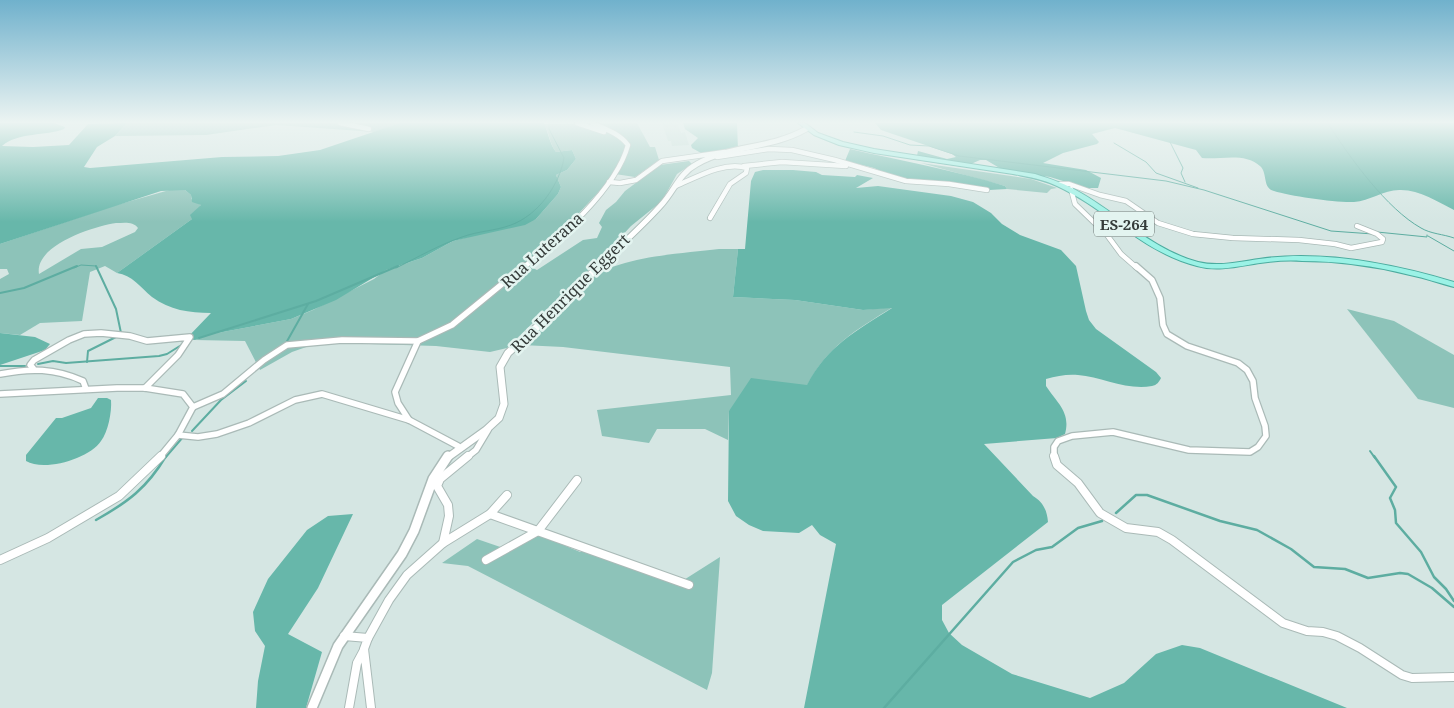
<svg xmlns="http://www.w3.org/2000/svg" width="1454" height="708" font-family="'Noto Serif',serif">
  <style>
    .built { fill: #c1dbd6 }
    .green { fill: #8dc3b9; fill-rule: evenodd }
    .forest { fill: #67b7aa }
    .lines { fill: none; stroke-linecap: round; stroke-linejoin: round }
    .stream-far2 { stroke: #5dada1; stroke-width: 1 }
    .stream-far1 { stroke: #5dada1; stroke-width: 2 }
    .stream { stroke: #5dada1; stroke-width: 2.5 }
    .minor-far2-casing { stroke: #aabab7; stroke-width: 6 }
    .minor-far1-casing { stroke: #aabab7; stroke-width: 8 }
    .minor-casing { stroke: #aabab7; stroke-width: 10 }
    .tertiary-far2-casing { stroke: #aabab7; stroke-width: 7 }
    .tertiary-far1-casing { stroke: #aabab7; stroke-width: 9 }
    .tertiary-casing { stroke: #aabab7; stroke-width: 12 }
    .primary-casing { stroke: #4cac9f; stroke-width: 2 }
    .minor-far2 { stroke: #fff; stroke-width: 4.5 }
    .minor-far1 { stroke: #fff; stroke-width: 5.5 }
    .minor { stroke: #fff; stroke-width: 8 }
    .tertiary-far2 { stroke: #fff; stroke-width: 5 }
    .tertiary-far1 { stroke: #fff; stroke-width: 7 }
    .tertiary { stroke: #fff; stroke-width: 9 }
    .primary { fill: #9bf2e6; fill-rule: evenodd }
    .labels { text-anchor: middle; dominant-baseline: central; stroke-width: 5; stroke-linejoin: round; paint-order: stroke }
    .shield { fill: #e3f4f0; stroke: #697371; stroke-width: 1 }
    .shield-label { font-size: 15px; font-weight: bold; fill: #353c3a }
    .street-label { font-size: 16px; fill: #353c3a; stroke: #e3f4f0 }
  </style>
  <rect width="100%" height="100%" fill="#d5e6e3"/>
  <path class="built" d="M662,123H677L681,133L685,132L689,145L672,146L671,141H668Z"/>
  <g class="green">
    <path d="M127,123H400L375,132L276,125L206,135L115,136Z"/>
    <path d="M637,123L650,147H655L659,160L635,177L615,174L568,225L524,264L537,270L583,240L597,238L602,227L599,223L606,210L616,202L625,191L660,165L689,161L692,164L677,174L662,201L631,226L595,265L580,277L507,348L490,352L436,346L338,343L309,346L292,352L260,370L245,341L195,340L212,334L291,319L313,310L374,279L386,270L422,258L453,241L536,219L558,194L561,187L556,175L567,170L576,159L572,150L556,152C550,145 549,132 544,124Z"/>
    <path d="M921,163L1031,179L1057,188L1051,189L1047,193L1007,189L1005,186Z"/>
    <path d="M173,189L185,190L191,195V199L201,205L192,219L117,273L105,266L90,272L82,321L40,323L20,335L0,333V279L9,274L7,269H0V244L113,206ZM116,223C124,223 133,221 138,228L135,232L102,247L81,249L39,274C34,245 95,226 116,223Z"/>
    <path d="M719,249H738L733,297L795,300L863,310L893,307C856,330 827,346 807,386L729,411L728,440L705,429H657L649,443L602,436L597,410L731,395L730,367L563,347L522,345C543,324 562,300 585,282C617,256 679,254 719,249Z"/>
    <path d="M1347,309L1394,321L1454,355V408L1418,399Z"/>
    <path d="M538,534L580,552L589,551L679,583L720,557L712,673L707,690L468,566L442,563L477,539L509,550Z"/>
  </g>
  <g class="forest">
    <path d="M0,123H54L65,127L64,129C46,136 18,132 2,146L33,147L69,145L88,124L127,123L115,136L97,147L84,167L90,168L222,157L278,156L320,150L400,123H544C548,132 550,145 556,152L572,150L576,159L567,170L556,175L561,187L558,194L551,202L536,219L525,225L453,241L422,258L386,270L336,300L291,319L212,334L195,340L186,339L211,313C189,313 170,310 152,297C140,287 132,275 117,273L192,219L190,215L201,205L192,202L191,195L185,190L161,191L0,244Z"/>
    <path d="M683,123H737L738,150L701,153L692,148L691,145L698,138L685,129Z"/>
    <path d="M875,123H1454V210C1438,202 1420,190 1401,190C1385,189 1370,201 1354,202C1337,203 1290,196 1274,191C1262,188 1268,173 1260,166C1245,152 1220,160 1202,158L1196,150L1115,128L1092,134L1099,142L1097,144L1063,153L1043,163L1086,170L1101,178L1098,188H1086L1050,177L1003,170L986,160H980L964,167L916,160L918,151L947,159L956,157L952,154L881,130Z"/>
    <path d="M850,149C902,161 954,170 1005,186L1007,189L989,190L897,179L874,168L845,161Z"/>
    <path d="M763,170H793L816,172L822,175L855,177L857,175L873,178L856,188L878,186L907,190L951,196L973,202L991,213L1002,224L1020,235L1061,250L1076,266L1086,311L1089,320L1096,329L1156,372L1161,378C1159,382 1157,385 1152,386C1128,391 1102,377 1078,375C1067,374 1057,376 1046,379V386C1057,403 1071,412 1065,434L1057,438L984,444L1033,496C1043,502 1047,510 1048,522L942,605V620L949,633L962,645L1012,674L1090,698L1124,683L1156,654L1182,645L1200,648L1347,708H804L836,544L820,535L812,525L799,533L763,531L749,525L736,516L728,501L729,411L751,378L807,385C827,346 856,331 892,308L863,310L795,300L733,297L738,249H745L751,181L755,172Z"/>
    <path d="M0,333L35,337L50,344L45,350L0,365Z"/>
    <path d="M98,398H107L111,400C112,412 108,432 101,441C89,459 44,472 26,461V455L56,418H62L91,408Z"/>
    <path d="M353,514L318,588L288,634L322,652L306,708H256L258,681L265,646L255,631L253,612L268,579L307,530L328,516Z"/>
  </g>
  <g class="lines">
    <g class="stream-far2">
      <path d="M1329,125C1350,158 1387,209 1421,228C1431,234 1443,234 1454,238"/>
      <path d="M854,132L883,136L910,145L929,146L959,156L1166,181L1204,190L1331,231L1373,234"/>
      <path d="M1170,142L1183,168L1181,173L1185,182"/>
      <path d="M1114,143L1146,162L1156,173L1198,188"/>
      <path d="M1377,232L1427,237V235"/>
      <path d="M1428,236L1454,251"/>
      <path d="M74,268L81,265L96,266L97,268"/>
      <path d="M396,268C418,257 439,245 462,237C478,231 495,231 511,225C538,215 559,186 564,158L549,129V123"/>
    </g>
    <g class="stream-far1">
      <path d="M96,266L116,309L121,333"/>
      <path d="M0,293L24,288L77,266"/>
      <path d="M199,338L316,301L398,266"/>
      <path d="M286,343L308,304"/>
      <path d="M87,362L88,351L116,337"/>
      <path d="M38,364L53,361L66,363L159,356L167,354L183,344"/>
      <path d="M0,366H25"/>
      <path d="M192,431L221,400L246,381"/>
      <path d="M1370,451L1375,458"/>
      <path d="M165,458L183,437"/>
    </g>
    <g class="stream">
      <path d="M1374,456L1396,487L1390,498L1395,510L1396,523L1421,552L1434,577L1446,589L1454,601"/>
      <path d="M1116,513L1136,495H1147L1220,521L1257,530L1291,549L1314,567L1345,569L1368,578L1400,573L1408,574L1432,588L1454,607"/>
      <path d="M96,520C128,502 147,488 166,456"/>
      <path d="M884,708L1013,562L1036,550L1052,547L1078,528L1102,521"/>
    </g>
    <defs>
      <g id="minor-far2">
        <path d="M340,123L369,129"/>
        <path d="M577,123L604,132"/>
        <path d="M717,157L769,149L792,150L835,160L906,181L949,184L987,190"/>
        <path d="M744,166L782,162L846,166"/>
        <path d="M609,182L620,183L636,180L662,161L725,152"/>
        <path d="M1060,184H1069L1100,195L1126,201L1158,223L1193,234L1233,238L1299,240L1335,244L1351,248L1382,242L1383,239L1377,234L1357,226"/>
        <path d="M676,186C697,177 724,161 747,168L746,173L730,184L710,218"/>
        <path d="M1071,189L1075,204L1107,235L1121,254L1137,268"/>
        <path d="M523,268C558,239 616,190 628,145C619,133 605,129 592,123"/>
      </g>
      <g id="minor-far1">
        <path d="M33,368L30,365L34,360L69,340L84,334L101,333L130,336L147,341L190,337L178,355L145,388"/>
        <path d="M0,374C30,368 55,368 83,381L86,389"/>
        <path d="M0,394L117,388H145L183,394L193,407L178,435L159,458"/>
        <path d="M193,407L223,394L264,360L287,345L342,340L418,341L452,325L524,266"/>
        <path d="M409,420L398,403L395,392L418,341"/>
        <path d="M178,435L198,437L217,434L249,423L295,400L322,394L409,420L458,446"/>
        <path d="M466,458L476,450L488,430"/>
        <path d="M1054,458V447L1058,441L1072,436L1113,432L1189,450L1250,452L1258,447L1266,436L1265,426L1255,398L1253,381L1247,370L1238,363L1187,346L1167,334L1163,325L1160,298L1152,280L1136,266"/>
      </g>
      <g id="minor">
        <path d="M1054,456L1057,465L1078,483L1100,513L1126,528L1158,532L1172,540L1283,623L1307,631L1323,632L1337,636L1360,648L1402,675L1412,678L1454,677"/>
        <path d="M490,514L689,585"/>
        <path d="M443,543L490,514L507,495"/>
        <path d="M0,560L48,538L119,496L161,456"/>
        <path d="M486,560L538,531L577,480"/>
        <path d="M344,636L368,638L364,649L371,708"/>
        <path d="M368,638L389,600L407,575L443,543L449,516L448,505L437,486L440,479L468,456"/>
        <path d="M349,708L357,663L364,650"/>
      </g>
      <path id="tertiary-far2" d="M598,268C619,246 643,226 663,203C675,189 680,173 697,164C730,145 771,149 806,129"/>
      <path id="tertiary-far1" d="M447,458L486,430L499,418L504,404L500,367L508,353L556,310L599,266"/>
      <path id="tertiary" d="M312,708L338,646L402,554L414,531L433,479L448,456"/>
      <path id="primary" d="M798,123H805L818,133L843,142L874,149L1035,174C1051,179 1066,184 1081,193C1121,216 1153,250 1198,262C1218,267 1239,262 1259,259C1272,257 1287,256 1301,256C1353,256 1404,267 1454,282V287C1439,283 1425,278 1410,275C1375,266 1338,261 1302,261C1288,260 1274,261 1260,263C1240,266 1218,272 1197,266C1142,252 1107,209 1057,186C1043,179 1028,177 1013,174L874,153L839,145L814,135Z"/>
    </defs>
    <use href="#minor-far2" class="minor-far2-casing"/>
    <use href="#minor-far1" class="minor-far1-casing"/>
    <use href="#minor" class="minor-casing"/>
    <use href="#tertiary-far2" class="tertiary-far2-casing"/>
    <use href="#tertiary-far1" class="tertiary-far1-casing"/>
    <use href="#tertiary" class="tertiary-casing"/>
    <use href="#primary" class="primary-casing"/>
    <use href="#minor-far2" class="minor-far2"/>
    <use href="#minor-far1" class="minor-far1"/>
    <use href="#minor" class="minor"/>
    <use href="#tertiary-far2" class="tertiary-far2"/>
    <use href="#tertiary-far1" class="tertiary-far1"/>
    <use href="#tertiary" class="tertiary"/>
    <use href="#primary" class="primary"/>
  </g>
  <linearGradient id="sky" x2="0" y2="1"><stop stop-color="#70b1cc"/><stop offset="0.55" stop-color="#ecf4f2"/><stop offset="1" stop-color="#ecf4f2" stop-opacity="0"/></linearGradient>
  <rect width="1454" height="222" fill="url(#sky)"/>
  <g class="labels">
    <rect class="shield" x="1094" y="211.5" width="60" height="25" rx="4"/>
    <g class="shield-label">
      <text x="1124" y="224">ES-264</text>
    </g>
    <g class="street-label">
      <text transform="translate(542 250) rotate(-42)">Rua Luterana</text>
      <text transform="translate(570 293) rotate(-45)">Rua Henrique Eggert</text>
    </g>
  </g>
</svg>
